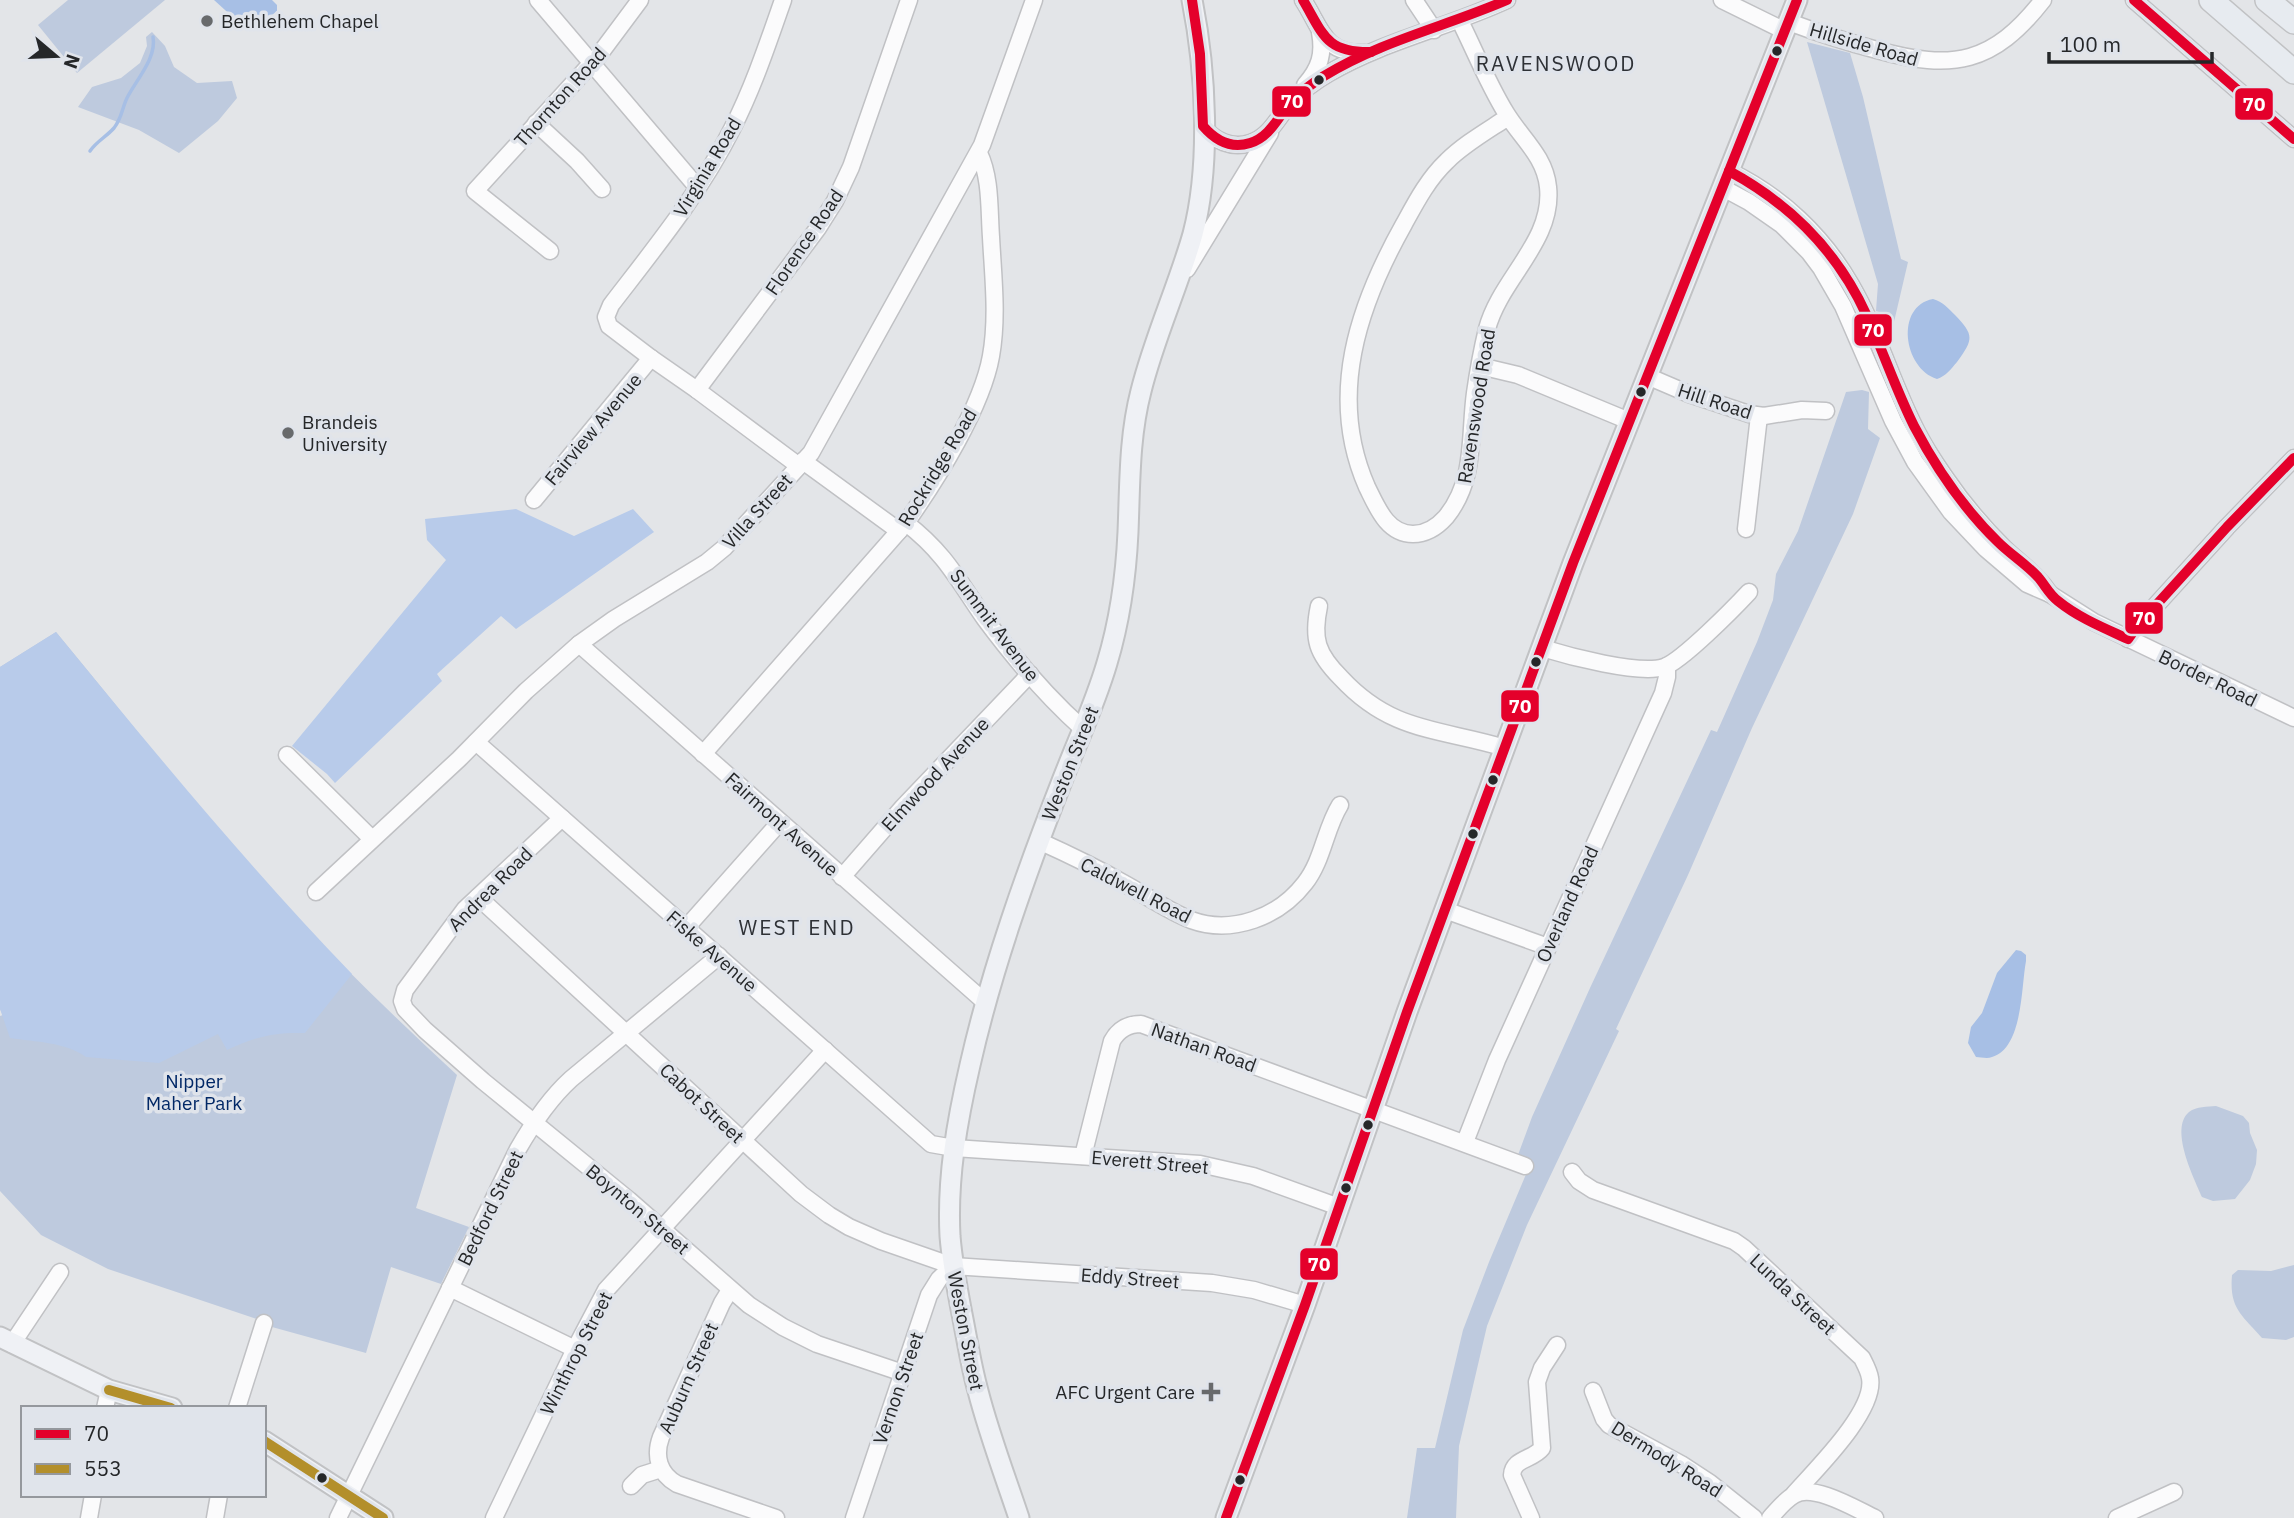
<svg xmlns="http://www.w3.org/2000/svg" width="2294" height="1518" font-family="'IBM Plex Sans',sans-serif">
  <style>
    .green { fill: #becade }
    .forest { fill: #b8cbea }
    .water { fill: #a7bfe5 }
    .lines { fill: none; stroke-linecap: round; stroke-linejoin: round }
    .stream { stroke: #a7bfe5; stroke-width: 3.5 }
    .minor-casing { stroke: #c0c1c4; stroke-width: 19 }
    .major-casing { stroke: #c1c2c4; stroke-width: 23 }
    .highway-casing { stroke: #c1c2c4; stroke-width: 26 }
    .minor { stroke: #fbfbfc; stroke-width: 16 }
    .major { stroke: #eff1f5; stroke-width: 19 }
    .highway { stroke: #e7ebf0; stroke-width: 23 }
    .bus-1-casing { stroke: #e0e4eb; stroke-width: 16 }
    .bus-2-casing { stroke: #e0e4eb; stroke-width: 16 }
    .bus-1 { stroke: #e4002b; stroke-width: 10 }
    .bus-2 { stroke: #b38f2b; stroke-width: 10 }
    .poi-dot { fill: #686a6c; stroke: #e0e4eb; stroke-width: 2.5 }
    .bus-dot { fill: #252729; stroke: #e0e4eb; stroke-width: 2.5 }
    .labels { text-anchor: middle; dominant-baseline: central; stroke-width: 7; stroke-linejoin: round; paint-order: stroke }
    .poi-label { font-size: 19px; fill: #252729; stroke: #e0e4eb; text-anchor: start }
    .street-label { font-size: 19px; fill: #252729; stroke: #e0e4eb }
    .park-label { font-size: 19px; fill: #022866; stroke: #e0e4eb }
    .neighbourhood-label { font-size: 21px; letter-spacing: 2px; fill: #2e3136; stroke: #e0e4eb }
    .line-badge { stroke: #e0e4eb; stroke-width: 2.5 }
    .badge-label { font-size: 19px; text-anchor: middle; font-weight: bold; fill: #fff }
  </style>
  <rect width="100%" height="100%" fill="#e3e5e8"/>
  <g class="green">
    <path d="M68,0H165L77,73L38,25Z"/>
    <path d="M152,32L165,46L174,67L197,83L232,81L237,98L218,121L179,153L139,130L78,107L92,87L121,78L140,63L147,46L146,37Z"/>
    <path d="M1807,42L1850,53L1863,97L1901,259L1908,262L1890,339L1885,314L1876,311L1878,284Z"/>
    <path d="M1862,390L1869,392L1868,429L1880,438L1853,514L1752,728L1688,875L1616,1029L1619,1031L1527,1225L1487,1326L1459,1446L1456,1518H1407L1417,1448H1435L1463,1330L1489,1262L1532,1160L1518,1155L1532,1117L1590,988L1711,730L1717,732L1757,642L1773,600L1776,574L1798,531L1846,392Z"/>
    <path d="M56,632C132,724 206,819 288,908C341,966 399,1021 457,1075L416,1208L469,1227L441,1284L391,1267L366,1353L272,1327L257,1319L108,1269L41,1235L0,1191V1016L3,1015L0,1009V667Z"/>
    <path d="M2216,1106L2243,1116L2249,1123L2250,1133L2257,1150L2256,1164L2250,1180L2235,1199L2213,1201L2202,1197C2194,1178 2169,1129 2189,1112C2197,1106 2207,1107 2216,1106Z"/>
    <path d="M2294,1265V1337L2286,1340L2262,1338C2242,1315 2229,1309 2232,1275L2238,1270L2271,1271Z"/>
  </g>
  <g class="forest">
    <path d="M516,509L574,536L633,509L654,532L516,629L501,616L437,674L442,681L335,783L327,774L292,746L446,560L427,540L425,519Z"/>
    <path d="M56,632C152,749 247,865 352,974L305,1033C274,1032 254,1037 227,1050L218,1034L159,1063L86,1057C65,1042 36,1042 10,1038L0,1009V667Z"/>
  </g>
  <g class="water">
    <path d="M214,0H272L277,5V11L267,19L236,20Z"/>
    <path d="M1933,299C1943,302 1948,308 1955,315C1974,335 1974,339 1957,362C1951,369 1946,376 1937,379C1903,368 1895,306 1933,299Z"/>
    <path d="M2016,950L2021,951L2026,955V961C2021,987 2023,1048 1992,1057C1987,1059 1981,1057 1976,1057L1968,1043L1971,1027L1982,1013L1997,973Z"/>
  </g>
  <g class="lines">
    <path class="stream" d="M90,151C97,141 106,137 114,128C122,118 122,108 127,98C136,80 157,58 153,37"/>
    <defs>
      <g id="minor">
        <path d="M538,0L698,188"/>
        <path d="M783,0C768,43 753,88 732,129C700,193 654,249 611,305L606,317L609,326L651,358L697,390L799,466"/>
        <path d="M1303,0C1322,29 1323,54 1365,53"/>
        <path d="M1414,0L1434,30"/>
        <path d="M1722,0L1785,31"/>
        <path d="M2134,0L2294,139"/>
        <path d="M1460,21C1475,51 1488,84 1506,113C1521,138 1545,156 1548,187C1554,241 1500,279 1487,329C1482,350 1478,372 1475,393C1469,437 1476,480 1446,517C1438,526 1427,534 1413,534C1387,534 1377,507 1367,487C1327,396 1358,306 1404,224C1416,202 1428,179 1447,161C1464,144 1487,131 1508,117"/>
        <path d="M1789,22C1818,33 1847,42 1877,50C1953,71 1993,64 2043,0"/>
        <path d="M1305,85C1320,68 1324,54 1320,32"/>
        <path d="M536,123L577,161L602,189"/>
        <path d="M1203,126C1214,141 1232,149 1250,143C1270,137 1278,117 1291,102C1302,91 1315,81 1329,73C1384,41 1449,27 1507,0"/>
        <path d="M1729,171C1781,196 1823,236 1851,285C1877,330 1891,380 1914,426C1923,445 1935,463 1947,480C1964,505 1984,528 2005,549C2021,564 2038,576 2050,594"/>
        <path d="M1723,188L1749,202L1782,225L1809,252L1821,268L1843,306L1893,421L1915,462L1951,512L1986,549L2027,584L2050,594L2094,622L2294,718"/>
        <path d="M550,251L475,191L599,55L640,0"/>
        <path d="M1187,269L1270,133"/>
        <path d="M1480,366L1518,375L1629,421"/>
        <path d="M1647,376L1689,394L1749,414L1764,416L1802,410L1826,411"/>
        <path d="M697,390L818,228L835,201L851,167L909,0"/>
        <path d="M803,461L899,531"/>
        <path d="M534,500L651,358"/>
        <path d="M906,523C945,553 958,580 985,619C1014,658 1047,697 1083,729"/>
        <path d="M1746,529L1759,416"/>
        <path d="M1319,606C1312,639 1317,654 1341,678C1392,733 1439,728 1505,748"/>
        <path d="M2128,639L2138,625L2227,527L2294,458"/>
        <path d="M579,644L986,1003"/>
        <path d="M1542,648C1568,656 1639,675 1664,667C1682,661 1735,607 1749,592"/>
        <path d="M476,742L931,1144L954,1148L1200,1164L1253,1176L1339,1207"/>
        <path d="M703,754L906,523C937,479 982,407 991,356C998,317 993,276 991,237C989,210 991,178 979,153"/>
        <path d="M287,755L372,839"/>
        <path d="M562,818L465,909L405,990L402,1001L405,1009L425,1030L483,1081L629,1200L749,1305L783,1327L817,1344L903,1373"/>
        <path d="M1039,841C1068,854 1097,868 1125,884C1147,896 1168,911 1191,920C1232,935 1279,917 1305,883C1323,860 1325,829 1340,805"/>
        <path d="M842,877L903,807L1030,674"/>
        <path d="M316,892L459,759L526,691L579,644L614,619L707,562L724,548L811,453L982,145L1034,0"/>
        <path d="M478,897L801,1194L829,1215L849,1227L881,1241L953,1266L1212,1283L1254,1290L1305,1305"/>
        <path d="M1445,910L1548,947"/>
        <path d="M686,928L780,822"/>
        <path d="M1465,1142L1497,1060L1663,693L1667,677V666"/>
        <path d="M1083,1156L1112,1041C1118,1030 1128,1024 1141,1024L1525,1166"/>
        <path d="M1572,1172L1579,1181L1593,1190L1734,1241L1744,1248L1862,1358C1865,1364 1869,1371 1870,1378C1876,1411 1815,1470 1794,1494"/>
        <path d="M450,1288L575,1349"/>
        <path d="M730,1290L722,1303L661,1437C654,1456 659,1474 677,1484L776,1518"/>
        <path d="M12,1344L60,1272"/>
        <path d="M1593,1391L1604,1419L1609,1425L1681,1464L1710,1483L1754,1518"/>
        <path d="M105,1408L109,1390"/>
        <path d="M237,1408L264,1323"/>
        <path d="M631,1486L642,1475L661,1469"/>
        <path d="M89,1518L93,1495"/>
        <path d="M215,1518L219,1495"/>
        <path d="M338,1518L518,1149C533,1123 549,1099 571,1079L719,956"/>
        <path d="M494,1518L575,1349L606,1290L825,1050"/>
        <path d="M854,1518L929,1295L939,1279L953,1266"/>
        <path d="M1531,1518L1512,1475C1513,1458 1533,1460 1542,1448L1537,1382L1542,1368L1557,1345"/>
        <path d="M1770,1518C1777,1510 1785,1500 1794,1495C1813,1483 1856,1509 1875,1518"/>
        <path d="M2117,1518L2174,1492"/>
      </g>
      <g id="major">
        <path d="M0,1337L109,1390L172,1408"/>
        <path d="M264,1441L383,1518"/>
        <path d="M1019,1518C1005,1476 989,1434 978,1391C971,1366 967,1339 962,1314C957,1288 952,1262 950,1236C947,1178 957,1121 970,1065C992,968 1026,873 1062,781C1077,742 1095,704 1107,663C1120,620 1126,576 1128,532C1130,484 1129,437 1141,391C1154,338 1178,287 1193,234C1211,165 1206,70 1192,0"/>
        <path d="M1226,1518L1305,1305L1407,1012L1573,563L1797,0"/>
      </g>
      <g id="highway">
        <path d="M2211,0L2294,72"/>
        <path d="M2267,0L2294,22"/>
      </g>
    </defs>
    <use href="#minor" class="minor-casing"/>
    <use href="#major" class="major-casing"/>
    <use href="#highway" class="highway-casing"/>
    <use href="#minor" class="minor"/>
    <use href="#major" class="major"/>
    <use href="#highway" class="highway"/>
    <defs>
      <g id="bus-1">
        <path d="M1192,0L1200,54L1203,126C1215,140 1231,149 1250,143C1270,137 1278,117 1291,102C1300,92 1313,83 1324,76C1381,41 1447,26 1507,0"/>
        <path d="M1303,0C1323,34 1326,53 1371,52"/>
        <path d="M2134,0L2294,139"/>
        <path d="M1729,171C1790,204 1837,251 1866,314C1883,351 1896,390 1914,426C1936,468 1964,509 1998,542C2010,554 2026,564 2038,577C2045,585 2049,594 2058,601C2079,618 2104,628 2128,639L2138,625L2227,527L2294,458"/>
        <path d="M1226,1518L1305,1305L1407,1012L1573,563L1797,0"/>
      </g>
      <g id="bus-2">
        <path d="M109,1390L171,1408"/>
        <path d="M264,1441L383,1518"/>
      </g>
    </defs>
    <use href="#bus-1" class="bus-1-casing"/>
    <use href="#bus-2" class="bus-2-casing"/>
    <use href="#bus-1" class="bus-1"/>
    <use href="#bus-2" class="bus-2"/>
  </g>
  <g class="poi-dot">
    <circle cx="207" cy="21" r="7"/>
    <circle cx="288" cy="433" r="7"/>
    <path d="M1207.5 1381.5h7v7h7v7h-7v7h-7v-7h-7v-7h7z"/>
  </g>
  <g class="bus-dot">
    <circle cx="1777" cy="51" r="6"/>
    <circle cx="1319" cy="80" r="6"/>
    <circle cx="1641" cy="392" r="6"/>
    <circle cx="1536" cy="662" r="6"/>
    <circle cx="1493" cy="780" r="6"/>
    <circle cx="1473" cy="834" r="6"/>
    <circle cx="1368" cy="1125" r="6"/>
    <circle cx="1346" cy="1188" r="6"/>
    <circle cx="322" cy="1478" r="6"/>
    <circle cx="1240" cy="1480" r="6"/>
  </g>
  <g class="labels">
    <g class="poi-label">
      <text x="221" y="21">Bethlehem Chapel</text>
      <text x="302" y="422">Brandeis<tspan x="302" dy="22">University</tspan></text>
      <text x="1195" y="1392" text-anchor="end">AFC Urgent Care</text>
    </g>
    <g class="street-label">
      <text transform="translate(1864 44) rotate(16)">Hillside Road</text>
      <text transform="translate(560 97) rotate(-48)">Thornton Road</text>
      <text transform="translate(707 167) rotate(-59)">Virginia Road</text>
      <text transform="translate(804 242) rotate(-56)">Florence Road</text>
      <text transform="translate(1715 401) rotate(18)">Hill Road</text>
      <text transform="translate(1476 406) rotate(-81)">Ravenswood Road</text>
      <text transform="translate(593 429) rotate(-50)">Fairview Avenue</text>
      <text transform="translate(937 467) rotate(-59)">Rockridge Road</text>
      <text transform="translate(757 511) rotate(-48)">Villa Street</text>
      <text transform="translate(995 625) rotate(53)">Summit Avenue</text>
      <text transform="translate(2208 678) rotate(26)">Border Road</text>
      <text transform="translate(1070 763) rotate(-68)">Weston Street</text>
      <text transform="translate(935 774) rotate(-47)">Elmwood Avenue</text>
      <text transform="translate(782 824) rotate(42)">Fairmont Avenue</text>
      <text transform="translate(490 889) rotate(-45)">Andrea Road</text>
      <text transform="translate(1136 890) rotate(27)">Caldwell Road</text>
      <text transform="translate(1567 904) rotate(-66)">Overland Road</text>
      <text transform="translate(712 951) rotate(41)">Fiske Avenue</text>
      <text transform="translate(1204 1047) rotate(20)">Nathan Road</text>
      <text transform="translate(702 1103) rotate(43)">Cabot Street</text>
      <text transform="translate(1150 1162) rotate(5)">Everett Street</text>
      <text transform="translate(490 1208) rotate(-64)">Bedford Street</text>
      <text transform="translate(638 1209) rotate(40)">Boynton Street</text>
      <text transform="translate(1130 1278) rotate(4)">Eddy Street</text>
      <text transform="translate(1793 1294) rotate(43)">Lunda Street</text>
      <text transform="translate(966 1331) rotate(79)">Weston Street</text>
      <text transform="translate(576 1353) rotate(-63)">Winthrop Street</text>
      <text transform="translate(688 1378) rotate(-66)">Auburn Street</text>
      <text transform="translate(898 1388) rotate(-71)">Vernon Street</text>
      <text transform="translate(1667 1459) rotate(32)">Dermody Road</text>
    </g>
    <g class="park-label">
      <text x="194" y="1081">Nipper<tspan x="194" dy="22">Maher Park</tspan></text>
    </g>
    <g class="neighbourhood-label">
      <text x="1556" y="63">RAVENSWOOD</text>
      <text x="797" y="927">WEST END</text>
    </g>
  </g>
  <g class="line-badge">
    <rect x="1271" y="85" width="41" height="33" rx="7" fill="#e4002b"/>
    <rect x="2234" y="87" width="40" height="34" rx="7" fill="#e4002b"/>
    <rect x="1853" y="313" width="40" height="34" rx="7" fill="#e4002b"/>
    <rect x="2124" y="601" width="40" height="34" rx="7" fill="#e4002b"/>
    <rect x="1500" y="689" width="40" height="34" rx="7" fill="#e4002b"/>
    <rect x="1299" y="1247" width="40" height="34" rx="7" fill="#e4002b"/>
  </g>
  <g class="badge-label">
    <text x="1292" y="108">70</text>
    <text x="2254" y="111">70</text>
    <text x="1873" y="337">70</text>
    <text x="2144" y="625">70</text>
    <text x="1520" y="713">70</text>
    <text x="1319" y="1271">70</text>
  </g>
  <rect x="21" y="1406" width="245" height="91" fill="#e0e4eb" stroke="#95989d" stroke-width="2"/>
  <rect x="35" y="1429" width="35" height="10" fill="#e4002b" stroke="#95989d" stroke-width="2"/>
  <text x="84" y="1441" font-size="21" fill="#252729">70</text>
  <rect x="35" y="1464" width="35" height="10" fill="#b38f2b" stroke="#95989d" stroke-width="2"/>
  <text x="84" y="1476" font-size="21" fill="#252729">553</text>
  <g transform="translate(56 56) rotate(109)" stroke="#e0e4eb" stroke-width="5" paint-order="stroke">
  <path d="M0-5L12 26L0 18L-12 26Z" fill="#252729"/>
  <text y="-10" font-size="19" font-weight="bold" text-anchor="middle" fill="#252729">N</text>
  </g>
  <path d="M2049 52v10h163v-10" fill="none" stroke="#252729" stroke-width="3.5"/>
  <text x="2060" y="52" font-size="21" fill="#252729" stroke="#e0e4eb" stroke-width="5" paint-order="stroke">100 m</text>
</svg>
